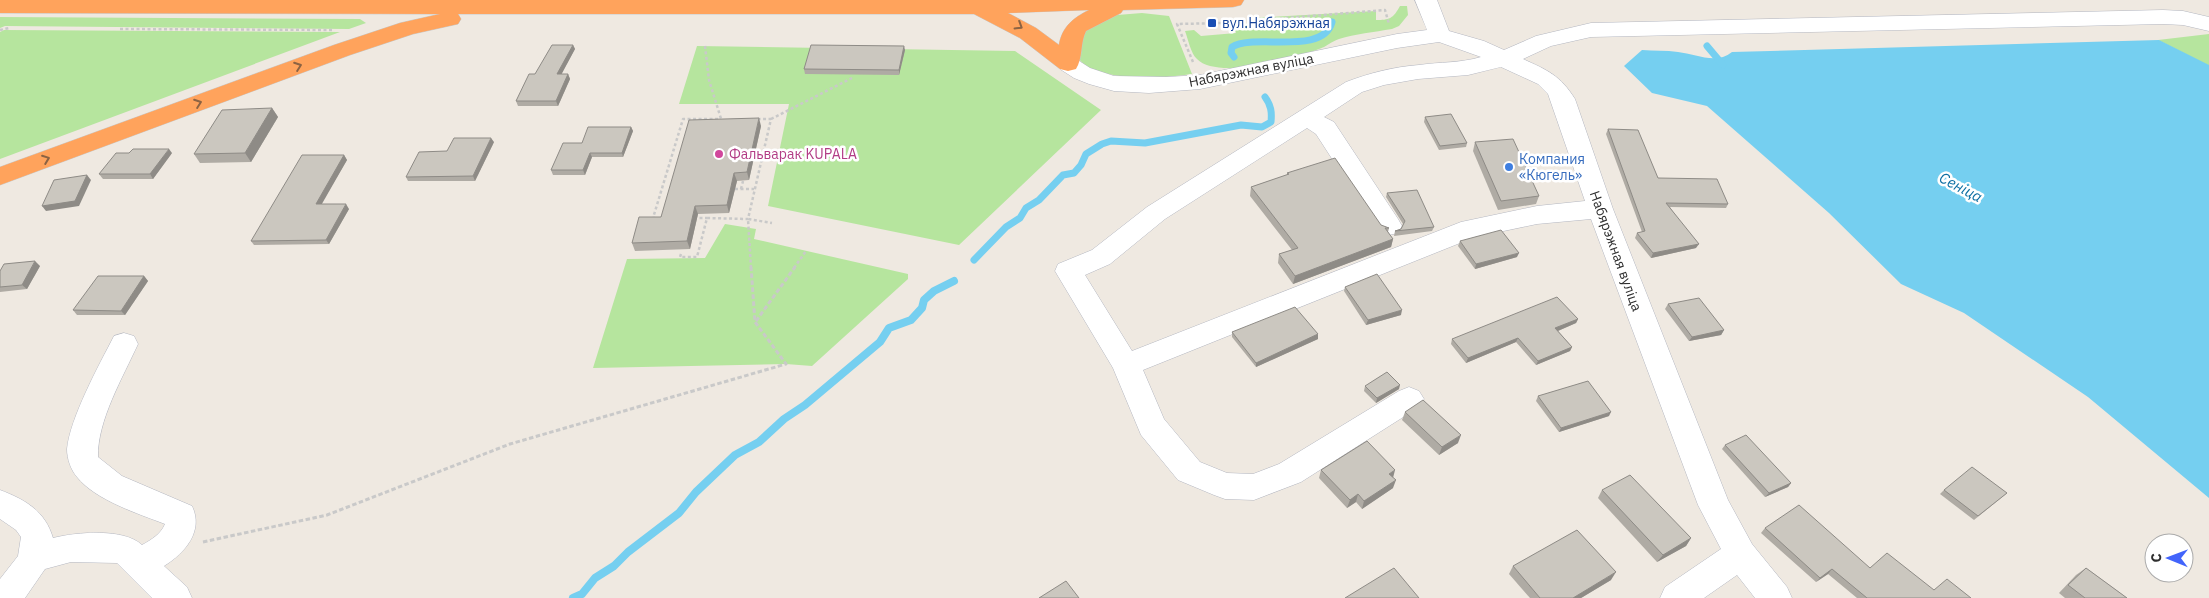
<svg xmlns="http://www.w3.org/2000/svg" width="2209" height="598" font-family="'IBM Plex Sans',sans-serif">
  <style>
    .green { fill: #b6e59e }
    .water { fill: #75cff0 }
    .lines { fill: none; stroke-linecap: round; stroke-linejoin: round }
    .stream-far1 { stroke: #75cff0; stroke-width: 7 }
    .stream { stroke: #75cff0; stroke-width: 8 }
    .minor-casing { stroke: #b4b7c1; stroke-width: 1 }
    .highway-casing { stroke: #c9c9c9; stroke-width: 1 }
    .path-far1 { stroke: #c9c9c9; stroke-width: 2.5; stroke-dasharray: 3 2.5; stroke-linecap: butt }
    .path { stroke: #c9c9c9; stroke-width: 3; stroke-dasharray: 4.5 2.5; stroke-linecap: butt }
    .minor { fill: #fff; fill-rule: evenodd }
    .highway { fill: #ffa35c; fill-rule: evenodd }
    .wall { fill: #afaba4 }
    .shaded-wall { fill: #8e8b86 }
    .building { fill: #cbc7bf; stroke: #8e8b86 }
    .oneway { stroke: #8c6343 }
    .transit-dot { fill: #1a4fb4; stroke: #fff; stroke-width: 2 }
    .hotel-dot { fill: #d1479c; stroke: #fff; stroke-width: 2 }
    .shop-dot { fill: #3f7fe0; stroke: #fff; stroke-width: 2 }
    .labels { text-anchor: middle; dominant-baseline: central; stroke-width: 5; stroke-linejoin: round; paint-order: stroke }
    .transit-label { font-size: 14px; fill: #164399; stroke: #fff; text-anchor: start }
    .street-label { font-size: 14px; fill: #2e2e2e; stroke: #fff }
    .hotel-label { font-size: 14px; fill: #b23c85; stroke: #fff; text-anchor: start }
    .shop-label { font-size: 14px; fill: #366cbe; stroke: #fff; text-anchor: start }
    .water-label { font-size: 15px; font-style: italic; fill: #0d6fa3; stroke: #fff }
  </style>
  <rect width="100%" height="100%" fill="#efe9e1"/>
  <g class="green">
    <path d="M1400,6H1407L1408,15L1399,26L1392,29C1374,32 1355,34 1339,39C1332,41 1326,47 1319,49C1294,59 1217,80 1197,59C1191,54 1188,39 1185,31L1194,30L1201,36L1236,33L1233,26L1252,23V18L1376,11V20C1389,20 1393,19 1400,6Z"/>
    <path d="M1142,13L1169,16L1192,74C1166,78 1096,83 1079,59C1075,52 1077,43 1077,36L1105,16Z"/>
    <path d="M0,17L360,19L366,23L349,29L5,26L0,28Z"/>
    <path d="M4,30L340,32L0,159V32Z"/>
    <path d="M2209,34V66L2158,40Z"/>
    <path d="M697,46L1015,51L1101,110L959,245L768,206L789,104H679Z"/>
    <path d="M725,224L756,229L754,239L908,274V279L812,366L786,364L593,368L627,259L705,258Z"/>
  </g>
  <path class="water" d="M2159,40L2209,65V498L2088,397L1964,313L1901,284L1829,213L1707,106L1652,93L1624,66L1642,50C1654,51 1666,50 1678,52C1696,54 1716,65 1732,52Z"/>
  <g class="lines">
    <g class="stream-far1">
      <path d="M1707,46L1723,65"/>
      <path d="M1234,57L1231,53L1232,47C1255,33 1323,56 1332,22"/>
      <path d="M974,260L1006,227L1020,218L1026,208L1039,200L1063,175L1074,173L1081,165L1086,154L1102,144L1111,141L1145,143L1241,125L1262,127L1271,122C1272,112 1271,105 1265,97"/>
    </g>
    <path class="stream" d="M573,598L582,594L595,578L614,566L628,552L679,513L696,492L735,455L759,442L784,419L805,405L880,342L889,328L911,320L922,308L924,300L934,291L954,281"/>
    <defs>
      <g id="minor">
        <path d="M1415,0H1437L1449,31L1484,41L1504,50L1536,36L1591,23L2163,10L2183,11L2209,17V31L2183,25L2163,24L1591,37L1551,46L1523,59C1547,70 1560,75 1575,99L1613,209L1728,500L1752,544L1787,587L1792,598H1755L1737,575L1704,598H1660L1665,587L1721,549L1698,505L1591,219L1537,224L1475,237L1143,370L1164,419L1200,462L1227,473L1253,474L1279,464L1399,391L1409,387L1419,391L1424,399L1419,407L1301,482L1254,500L1225,499L1214,495L1178,480L1141,435L1113,368L1055,271L1058,264L1092,250L1147,207L1346,82C1370,73 1393,67 1419,65C1440,62 1461,63 1481,57L1439,42L1397,48L1200,89L1149,93L1114,91L1089,84L1074,78L1060,69L1057,64L1060,59L1068,57L1076,59L1090,68L1114,76L1167,77L1200,75L1397,34L1427,30ZM1501,67L1538,84L1548,94L1585,201L1537,206L1461,222L1132,351L1085,275L1110,264L1165,219L1307,128L1316,134L1380,233L1389,235L1398,233L1402,226L1398,219L1334,122L1324,117L1362,92L1384,85L1418,79L1468,75Z"/>
        <path d="M124,333L134,336L138,344C123,377 97,421 98,457L122,476L192,506C204,531 185,553 164,566L187,587L192,598H152L117,563L71,562L45,569L25,598H0V579L18,556L21,537L16,530L0,519V490C26,500 45,511 53,538C77,532 124,528 142,545C151,540 161,534 165,524C139,514 95,500 77,477C71,470 67,459 67,449C70,418 99,365 114,336Z"/>
      </g>
      <path id="highway" d="M0,0H1244L1241,5L1233,7L1123,10L1121,13L1086,31C1080,43 1083,58 1076,69L1068,71L1060,69L1020,38L974,14H458L461,19L458,24L413,34L350,55L0,185V167L334,45L400,23L440,14L0,13ZM1089,10C1073,18 1062,27 1059,45L1036,28L1008,13Z"/>
    </defs>
    <use href="#minor" class="minor-casing"/>
    <use href="#highway" class="highway-casing"/>
    <g class="path-far1">
      <path d="M1236,22L1385,10L1389,24"/>
      <path d="M120,29L334,30"/>
      <path d="M0,30L9,28"/>
      <path d="M705,46L709,80L722,122"/>
      <path d="M1193,62L1177,24L1222,23"/>
      <path d="M771,119L852,78"/>
      <path d="M735,189H754"/>
      <path d="M741,189L743,181"/>
      <path d="M655,218H653L683,119H719"/>
      <path d="M694,218H707"/>
      <path d="M681,254L680,257H697L707,218L748,219L771,119H755"/>
      <path d="M751,268L748,219L772,223"/>
      <path d="M794,268L806,251"/>
    </g>
    <g class="path">
      <path d="M756,321L795,267"/>
      <path d="M203,542L327,515L510,444L786,364L755,322L751,267"/>
    </g>
    <use href="#minor" class="minor"/>
    <use href="#highway" class="highway"/>
  </g>
  <g class="wall">
    <path d="M573,45L575,49L561,74H568L570,79L558,106H518L516,101L535,74Z"/>
    <path d="M905,50L899,75L805,74L804,69Z"/>
    <path d="M272,108L278,117L251,162L200,163L194,154Z"/>
    <path d="M1425,117L1467,143L1466,147L1439,150L1424,122Z"/>
    <path d="M761,126L749,180L737,181L729,213L698,214L690,249L635,251L632,243Z"/>
    <path d="M631,127L633,131L623,157H592L585,175H553L551,170L582,143Z"/>
    <path d="M1608,129L1658,178L1728,204L1726,208L1670,207L1696,248L1651,258L1635,238L1637,233L1642,232L1606,134Z"/>
    <path d="M494,142L475,181H408L406,177L447,151Z"/>
    <path d="M1475,142L1539,196L1536,204L1498,210L1473,151Z"/>
    <path d="M172,153L153,179H103L99,174Z"/>
    <path d="M344,155L347,160L321,204L349,209L329,244L254,245L251,241Z"/>
    <path d="M1287,173L1381,225L1389,228L1388,232L1393,239L1391,247L1293,284L1278,263L1279,254L1292,250L1250,196L1251,187L1287,175Z"/>
    <path d="M1387,193L1434,227L1432,231L1394,236L1395,231L1401,229L1403,224L1386,197Z"/>
    <path d="M1460,241L1517,257L1475,269L1458,246Z"/>
    <path d="M40,266L27,289L0,292V271Z"/>
    <path d="M144,276L148,281L125,315H77L73,310Z"/>
    <path d="M1345,287L1401,315L1366,325L1344,291Z"/>
    <path d="M1668,304L1724,330L1721,335L1689,341L1665,309Z"/>
    <path d="M1578,319L1576,323L1558,331L1572,347L1570,351L1536,365L1516,342L1466,363L1451,344L1452,339Z"/>
    <path d="M1232,332L1318,334V339L1256,367L1232,337Z"/>
    <path d="M1365,386L1399,389L1376,403L1364,391Z"/>
    <path d="M1538,396L1609,416L1559,432L1536,401Z"/>
    <path d="M1405,412L1458,443L1439,455L1402,420Z"/>
    <path d="M1725,445L1791,483L1788,487L1765,497L1722,449Z"/>
    <path d="M1321,470L1393,477V488L1362,509L1356,502L1347,508L1319,478Z"/>
    <path d="M1602,490L1691,538L1686,546L1657,562L1598,498Z"/>
    <path d="M1944,490L2007,493L1974,520L1940,494Z"/>
    <path d="M1765,528L1870,568L1934,590L1971,598H1857L1828,574L1816,582L1761,533Z"/>
    <path d="M1513,566L1611,580L1581,598H1530L1509,574Z"/>
    <path d="M2086,568L2127,598H2065L2059,593L2076,575Z"/>
  </g>
  <g class="shaded-wall">
    <path d="M573,45L575,49L559,79L557,74Z"/>
    <path d="M904,46L905,50L899,75V70Z"/>
    <path d="M568,74L570,79L558,106L556,101Z"/>
    <path d="M272,108L278,117L251,162L245,153Z"/>
    <path d="M759,118L761,126L749,180L747,172Z"/>
    <path d="M631,127L633,131L623,157L622,153Z"/>
    <path d="M491,138L494,142L475,181L473,176Z"/>
    <path d="M169,149L172,153L153,179L150,174Z"/>
    <path d="M590,153L592,157L585,175L583,170Z"/>
    <path d="M344,155L347,160L319,209L316,204Z"/>
    <path d="M734,173L737,181L729,213L727,205Z"/>
    <path d="M87,175L91,180L79,206L46,211L42,206Z"/>
    <path d="M346,204L349,209L329,244L326,240Z"/>
    <path d="M695,206L698,214L690,249L687,241Z"/>
    <path d="M1393,239L1391,247L1293,284L1295,276Z"/>
    <path d="M1699,244L1696,248L1651,258L1653,253Z"/>
    <path d="M1519,253L1517,257L1475,269L1476,264Z"/>
    <path d="M35,261L40,266L27,289L22,285Z"/>
    <path d="M144,276L148,281L125,315L121,311Z"/>
    <path d="M1402,310L1401,315L1366,325L1368,320Z"/>
    <path d="M1578,319L1576,323L1553,333L1555,328Z"/>
    <path d="M1724,330L1721,335L1689,341L1692,337Z"/>
    <path d="M1318,334V339L1256,367V363Z"/>
    <path d="M1518,338L1516,342L1466,363L1468,358Z"/>
    <path d="M1572,347L1570,351L1536,365L1538,361Z"/>
    <path d="M1400,385L1399,389L1376,403L1377,398Z"/>
    <path d="M1611,412L1609,416L1559,432L1561,428Z"/>
    <path d="M1461,435L1458,443L1439,455L1442,447Z"/>
    <path d="M1395,470L1393,478L1389,474Z"/>
    <path d="M1396,480L1393,488L1362,509L1364,501Z"/>
    <path d="M1791,483L1788,487L1765,497L1769,493Z"/>
    <path d="M1358,494L1356,502L1347,508L1350,500Z"/>
    <path d="M1691,538L1686,546L1657,562L1663,555Z"/>
    <path d="M1832,569L1828,574L1816,582L1820,578Z"/>
    <path d="M1616,572L1611,580L1581,598H1573Z"/>
  </g>
  <g class="building">
    <path d="M552,45H573L557,74H568L556,101H516L529,74H535Z"/>
    <path d="M811,45L904,46L899,70L804,69Z"/>
    <path d="M272,108L245,153L194,154L222,110Z"/>
    <path d="M1451,114L1467,143L1440,146L1425,117Z"/>
    <path d="M759,118L747,172L734,173L727,205L695,206L687,241L632,243L639,217H661L689,120Z"/>
    <path d="M588,127H631L622,153H590L583,170H551L563,143H582Z"/>
    <path d="M1608,129L1638,130L1658,178L1717,179L1728,204L1666,203L1699,244L1653,253L1637,233L1645,231Z"/>
    <path d="M454,138H491L473,176L406,177L419,152L447,151Z"/>
    <path d="M1513,139L1539,196L1501,201L1475,142Z"/>
    <path d="M133,149H169L150,174H99L116,153H129Z"/>
    <path d="M302,155H344L316,204H346L326,240L251,241Z"/>
    <path d="M1335,158L1381,225L1389,228H1385L1393,239L1295,276L1279,254L1298,248L1251,187L1289,174L1287,173Z"/>
    <path d="M87,175L75,201L42,206L54,180Z"/>
    <path d="M1417,190L1434,227L1395,231L1401,229L1405,221L1387,193Z"/>
    <path d="M1501,230L1519,253L1476,264L1460,241Z"/>
    <path d="M35,261L22,285L0,287V271L4,264Z"/>
    <path d="M1377,274L1402,310L1368,320L1345,287Z"/>
    <path d="M98,276H144L121,311L73,310Z"/>
    <path d="M1557,297L1578,319L1555,328L1572,347L1538,361L1518,338L1468,358L1452,339Z"/>
    <path d="M1699,298L1724,330L1692,337L1668,304Z"/>
    <path d="M1295,307L1318,334L1256,363L1232,332Z"/>
    <path d="M1387,372L1400,385L1377,398L1365,386Z"/>
    <path d="M1588,381L1611,412L1561,428L1538,396Z"/>
    <path d="M1423,400L1461,435L1442,447L1405,412Z"/>
    <path d="M1746,435L1791,483L1769,493L1725,445Z"/>
    <path d="M1367,441L1395,470L1389,474L1396,480L1364,501L1358,494L1350,500L1321,470Z"/>
    <path d="M1972,467L2007,493L1978,516L1944,490Z"/>
    <path d="M1630,475L1691,538L1663,555L1602,490Z"/>
    <path d="M1799,505L1870,568L1887,553L1934,590L1947,579L1971,598H1867L1832,569L1820,578L1765,528Z"/>
    <path d="M1577,530L1616,572L1573,598H1540L1513,566Z"/>
    <path d="M1394,568L1419,598H1345Z"/>
    <path d="M2086,568L2127,598H2085L2068,585Z"/>
    <path d="M1066,581L1079,598H1039Z"/>
  </g>
  <defs><path id="oneway-chevron" d="M-2-3.5L2.5 0L-2 3.5" fill="none" stroke-width="1.6" stroke-linecap="round" stroke-linejoin="round" transform="scale(1.25)"/></defs>
  <g class="oneway">
    <use href="#oneway-chevron" transform="translate(1019 26) rotate(32)"/>
    <use href="#oneway-chevron" transform="translate(298 66) rotate(-20)"/>
    <use href="#oneway-chevron" transform="translate(198 103) rotate(-20)"/>
    <use href="#oneway-chevron" transform="translate(46 159) rotate(-21)"/>
  </g>
  <rect class="transit-dot" x="1207" y="18" width="10" height="10" rx="2.5"/>
  <circle class="hotel-dot" cx="719" cy="154" r="5"/>
  <circle class="shop-dot" cx="1509" cy="167" r="5"/>
  <g class="labels">
    <g class="transit-label">
      <text x="1222" y="23">вул.Набярэжная</text>
    </g>
    <g class="street-label">
      <text transform="translate(1251 70) rotate(-11)">Набярэжная вуліца</text>
      <text transform="translate(1616 251) rotate(70)">Набярэжная вуліца</text>
    </g>
    <g class="hotel-label">
      <text x="729" y="154">Фальварак KUPALA</text>
    </g>
    <g class="shop-label">
      <text x="1519" y="159">Компания<tspan x="1519" dy="16">«Кюгель»</tspan></text>
    </g>
    <g class="water-label">
      <text transform="translate(1961 187) rotate(28)">Сеніца</text>
    </g>
  </g>
  <g transform="translate(2169 558) rotate(271)"><circle r="24" fill="#ffffff" stroke="#ababab"/>
  <path d="M0-4L9 19L0 12L-9 19Z" fill="#4264fb"/>
  <text y="-8" font-size="14" font-weight="bold" text-anchor="middle" fill="#2e2e2e">С</text>
  </g>
</svg>
